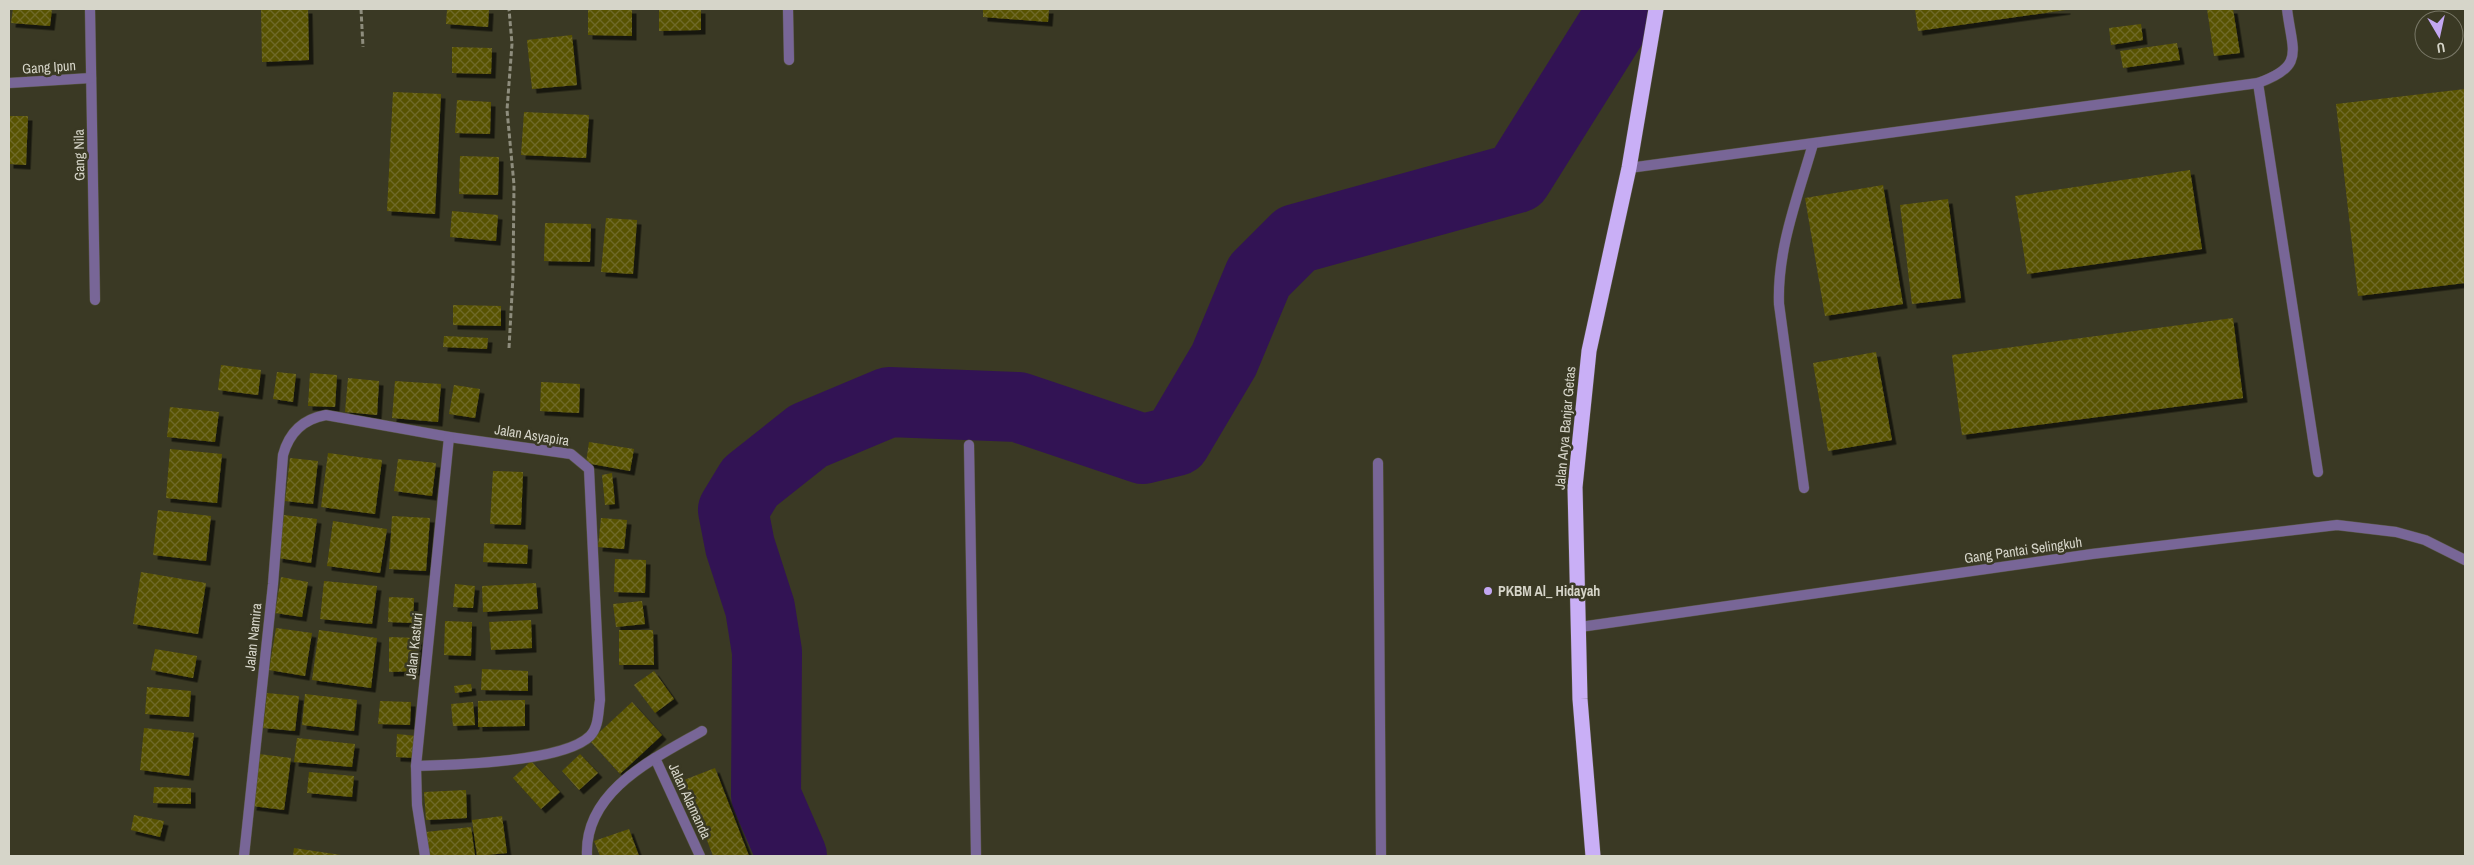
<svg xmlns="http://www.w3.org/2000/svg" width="2474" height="865" font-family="'Archivo Narrow',sans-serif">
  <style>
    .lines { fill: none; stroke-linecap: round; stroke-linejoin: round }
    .river { stroke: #321354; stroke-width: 70 }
    .building { fill: url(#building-cross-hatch); filter: url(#shadow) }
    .lane-casing { stroke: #565542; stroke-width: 11 }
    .street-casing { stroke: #565542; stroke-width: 11 }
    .highway-casing { stroke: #565542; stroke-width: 16 }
    .path { stroke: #8e8d7d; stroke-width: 3; stroke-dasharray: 5 2.5; stroke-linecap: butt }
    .lane { stroke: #786697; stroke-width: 10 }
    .street { stroke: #786697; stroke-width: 10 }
    .highway { stroke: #c9aff6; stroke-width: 15 }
    .poi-dot { fill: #c3a7f2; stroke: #3a3924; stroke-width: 2 }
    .labels { text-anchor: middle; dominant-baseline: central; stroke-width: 5; stroke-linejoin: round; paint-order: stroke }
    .street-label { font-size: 14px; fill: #d6d5c9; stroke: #3a3924 }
    .poi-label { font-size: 14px; font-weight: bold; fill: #d6d5c9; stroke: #3a3924; text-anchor: start }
  </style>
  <defs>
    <pattern id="building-cross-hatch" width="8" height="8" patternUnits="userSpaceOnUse" patternTransform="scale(1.25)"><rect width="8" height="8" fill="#585205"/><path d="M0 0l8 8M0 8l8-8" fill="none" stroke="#6f6a28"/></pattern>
    <filter id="shadow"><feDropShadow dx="4.5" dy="4.5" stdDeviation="0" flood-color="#0009"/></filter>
  </defs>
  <rect width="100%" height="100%" fill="#3a3924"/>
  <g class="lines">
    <path class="river" d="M792,856L766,796L767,652L760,608L740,546L733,510L750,482L808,436L889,402L1018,407L1143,449L1176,441L1224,360L1259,276L1296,239L1517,178L1623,9"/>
  </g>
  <g class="building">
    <path d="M13,9H52L50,26L11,23Z"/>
    <path d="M261,9H308L309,60L262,62Z"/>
    <path d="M447,9H489L488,27L446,24Z"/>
    <path d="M588,9H632V36L588,35Z"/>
    <path d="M659,9H701V30L659,31Z"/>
    <path d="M983,9H1049L1048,22L983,17Z"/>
    <path d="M1915,9H2066V10L1918,31Z"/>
    <path d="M2207,9H2233L2240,53L2214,56Z"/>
    <path d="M2141,24L2143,40L2111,45L2109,28Z"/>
    <path d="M572,35L577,85L532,89L527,40Z"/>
    <path d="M2177,43L2180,60L2123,68L2120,51Z"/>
    <path d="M452,47L492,48L491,74L452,73Z"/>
    <path d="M2465,89V283L2358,296L2336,104Z"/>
    <path d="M393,92L441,94L435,214L387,211Z"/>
    <path d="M457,100L491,102L490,134L455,133Z"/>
    <path d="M524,112L589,115L586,158L521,155Z"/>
    <path d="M9,116H28L26,165L9,164Z"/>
    <path d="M460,156L499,157L498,195L459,194Z"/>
    <path d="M2190,170L2202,249L2027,274L2015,196Z"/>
    <path d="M1883,185L1903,304L1825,316L1805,198Z"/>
    <path d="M1948,199L1961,298L1912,304L1900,205Z"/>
    <path d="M452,211L498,215L496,241L450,237Z"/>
    <path d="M606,218L637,220L633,274L601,272Z"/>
    <path d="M545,223L591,224L590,262L544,261Z"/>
    <path d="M453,305L501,306V326L453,325Z"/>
    <path d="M2233,318L2243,398L1962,435L1952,355Z"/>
    <path d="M444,336L488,338L487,349L443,347Z"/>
    <path d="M1876,352L1892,440L1828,451L1813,363Z"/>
    <path d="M221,365L261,370L258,395L218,390Z"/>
    <path d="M277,372L296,374L293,402L273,399Z"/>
    <path d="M310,373L337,375L335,407L308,406Z"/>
    <path d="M348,378L379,381L377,415L345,412Z"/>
    <path d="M395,381L441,384L438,422L392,418Z"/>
    <path d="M541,382L580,384L579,413L540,411Z"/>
    <path d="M454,385L480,389L475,418L449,414Z"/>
    <path d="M170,407L219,412L215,442L167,437Z"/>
    <path d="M589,442L634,449L630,471L586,463Z"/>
    <path d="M170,449L222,454L217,503L166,498Z"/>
    <path d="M328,453L382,460L375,514L321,507Z"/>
    <path d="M290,458L318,461L313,504L285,501Z"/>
    <path d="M398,459L436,463L432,496L394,491Z"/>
    <path d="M493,471L523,472L521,525L490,524Z"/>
    <path d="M612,473L615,504L605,505L602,475Z"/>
    <path d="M158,510L211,516L206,561L153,555Z"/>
    <path d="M284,515L317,519L311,563L278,558Z"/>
    <path d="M392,516L430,518L426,571L389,569Z"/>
    <path d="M601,518L627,520L624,549L598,547Z"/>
    <path d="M333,521L387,529L380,573L327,566Z"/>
    <path d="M484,543L528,545L527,564L483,562Z"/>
    <path d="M615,559L646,560L645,593L614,592Z"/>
    <path d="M141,572L206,583L198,634L133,624Z"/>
    <path d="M281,577L308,582L302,617L275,613Z"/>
    <path d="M324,581L377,586L372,624L320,619Z"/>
    <path d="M536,583L538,609L483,612L482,586Z"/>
    <path d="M455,584L475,586L473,608L453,607Z"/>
    <path d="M389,597L414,598L413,623L388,622Z"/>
    <path d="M642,601L645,624L616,627L613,604Z"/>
    <path d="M531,620L532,648L491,650L489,622Z"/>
    <path d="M445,621L472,622L471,656L444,655Z"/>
    <path d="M276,628L312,633L305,676L269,670Z"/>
    <path d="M319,630L377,638L371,688L312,680Z"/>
    <path d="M619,630H653L654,665H619Z"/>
    <path d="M389,637L418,638V671L389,672Z"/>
    <path d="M155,649L197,656L193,678L151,670Z"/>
    <path d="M482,669L528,671V691L481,690Z"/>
    <path d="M654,671L674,699L655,713L634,685Z"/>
    <path d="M471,684L472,691L455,693L454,686Z"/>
    <path d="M147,687L191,691L189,717L145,714Z"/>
    <path d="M267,693L299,696L295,731L263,728Z"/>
    <path d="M305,694L357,700L354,731L302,725Z"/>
    <path d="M525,700V726L478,727V701Z"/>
    <path d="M380,701L411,702L410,725L378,724Z"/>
    <path d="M473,702L475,725L453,726L451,704Z"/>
    <path d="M632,702L662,735L620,774L590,741Z"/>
    <path d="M144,728L194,733L189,776L140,770Z"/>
    <path d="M397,734L417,736L416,758L396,757Z"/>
    <path d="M297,738L355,744L352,767L294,762Z"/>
    <path d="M259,754L291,758L284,810L252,806Z"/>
    <path d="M580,754L598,773L579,790L562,771Z"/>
    <path d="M531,761L560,792L541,809L513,778Z"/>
    <path d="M715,768L749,856H713L684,780Z"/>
    <path d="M309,772L354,776L352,797L307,793Z"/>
    <path d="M154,787L191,788V804L153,803Z"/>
    <path d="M466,790L467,818L426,820L424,792Z"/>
    <path d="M134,815L164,821L160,837L131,830Z"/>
    <path d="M502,816L507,853L477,856L472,820Z"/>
    <path d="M471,827L475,856H428L426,832Z"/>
    <path d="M629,829L639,856H600L594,841Z"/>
    <path d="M294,848L341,855V856H293Z"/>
  </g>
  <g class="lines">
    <defs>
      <g id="lane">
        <path d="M2258,83L2318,472"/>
        <path d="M1629,168L2258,83C2306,66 2292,51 2287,9"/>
        <path d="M969,445L976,856"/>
        <path d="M1378,463L1381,856"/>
        <path d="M1804,488L1779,304C1777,249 1798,196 1813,144"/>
      </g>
      <g id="street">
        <path d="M90,9L95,300"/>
        <path d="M788,9L789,60"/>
        <path d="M9,83L91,78"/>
        <path d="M1580,627L2092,554L2337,525L2396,532L2425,540L2465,560"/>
        <path d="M655,758L700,856"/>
        <path d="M244,856L273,584L283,455C289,433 303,419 326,415L449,437L571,454L589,469L600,700C598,712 599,727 590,736C564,762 454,765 416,766"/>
        <path d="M425,856L417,805L416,766L449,437"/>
        <path d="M587,856C584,791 653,759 702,731"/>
      </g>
      <path id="highway" d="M1593,856L1580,699L1575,487L1589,351L1629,168L1656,9"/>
    </defs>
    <use href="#lane" class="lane-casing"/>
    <use href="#street" class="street-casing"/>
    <use href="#highway" class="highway-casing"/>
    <g class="path">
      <path d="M361,9L363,47"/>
      <path d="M509,348L513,276L514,185L507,110L512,44L509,9"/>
    </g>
    <use href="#lane" class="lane"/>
    <use href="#street" class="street"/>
    <use href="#highway" class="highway"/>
  </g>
  <circle class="poi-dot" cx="1488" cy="591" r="5"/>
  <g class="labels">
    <g class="street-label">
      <text transform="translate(49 67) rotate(-4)">Gang Ipun</text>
      <text transform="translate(79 155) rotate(-91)">Gang Nila</text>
      <text transform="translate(1565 428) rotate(-85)">Jalan Arya Banjar Getas</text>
      <text transform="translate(532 435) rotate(9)">Jalan Asyapira</text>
      <text transform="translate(2023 550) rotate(-8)">Gang Pantai Selingkuh</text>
      <text transform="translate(253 637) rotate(-84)">Jalan Namira</text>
      <text transform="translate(414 646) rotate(-84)">Jalan Kasturi</text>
      <text transform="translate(690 801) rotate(65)">Jalan Alamanda</text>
    </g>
    <g class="poi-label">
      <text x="1498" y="591">PKBM Al_ Hidayah</text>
    </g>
  </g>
  <rect width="2474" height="865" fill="none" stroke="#d6d5c9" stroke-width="20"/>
  <g transform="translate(2439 35) rotate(171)"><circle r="24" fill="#3a3924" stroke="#787766"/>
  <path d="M0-4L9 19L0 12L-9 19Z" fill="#c3a7f2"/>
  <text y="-8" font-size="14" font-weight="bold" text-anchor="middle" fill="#d6d5c9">U</text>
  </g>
</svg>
